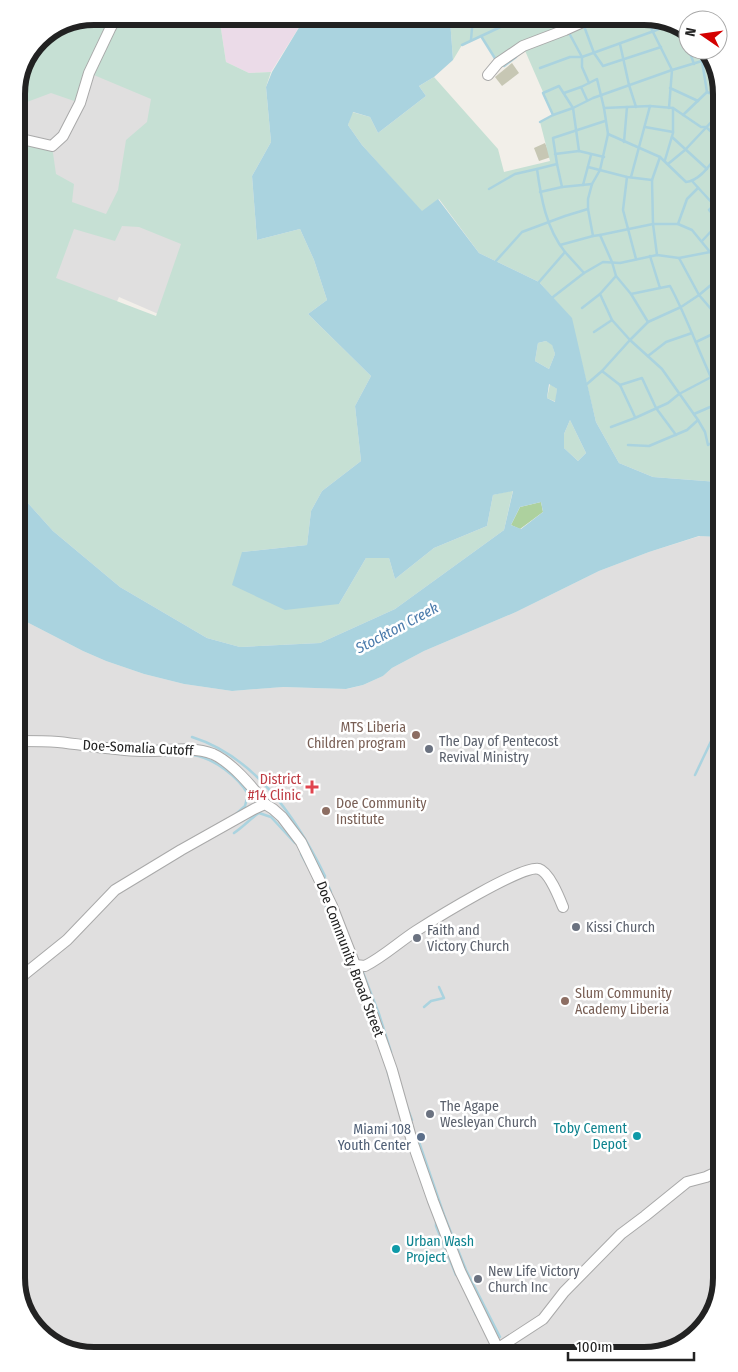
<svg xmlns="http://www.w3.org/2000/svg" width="738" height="1372" font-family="'Fira Sans Condensed',sans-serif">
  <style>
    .residential { fill: #e0dfdf }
    .industrial { fill: #ebdbe8 }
    .construction { fill: #c7c7b4 }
    .forest { fill: #add19e }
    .wetland { fill: #c6e0d4; fill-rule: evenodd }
    .water { fill: #aad3df; fill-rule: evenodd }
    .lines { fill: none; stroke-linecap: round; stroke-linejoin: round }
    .stream { stroke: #aad3df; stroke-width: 2.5 }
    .street-casing { stroke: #a9a9a9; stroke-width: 12 }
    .street { stroke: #fff; stroke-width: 10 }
    .education-dot { fill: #8d6e63; stroke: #fff; stroke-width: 2 }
    .worship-dot { fill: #6b7280; stroke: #fff; stroke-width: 2 }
    .health-dot { fill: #e0444e; stroke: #fff; stroke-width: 2 }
    .culture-dot { fill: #0f9aa8; stroke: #fff; stroke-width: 2 }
    .service-dot { fill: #5c6f8a; stroke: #fff; stroke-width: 2 }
    .labels { text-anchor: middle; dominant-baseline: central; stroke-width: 5; stroke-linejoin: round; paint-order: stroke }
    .education-label { font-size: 14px; fill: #785e54; stroke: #fff; text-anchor: start }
    .worship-label { font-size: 14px; fill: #5b616d; stroke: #fff; text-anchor: start }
    .street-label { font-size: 14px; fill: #222; stroke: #fff }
    .health-label { font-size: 14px; fill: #be3a42; stroke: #fff; text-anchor: end }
    .culture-label { font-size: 14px; fill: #0d838f; stroke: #fff; text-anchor: end }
    .service-label { font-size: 14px; fill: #4e5e75; stroke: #fff; text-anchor: end }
    .water-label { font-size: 15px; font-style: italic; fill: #4a7aab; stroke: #fff }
    .rim { fill: none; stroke: #222; stroke-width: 6 }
  </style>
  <rect width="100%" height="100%" fill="#f2efe9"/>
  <g class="residential">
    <path d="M110,29L211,181L179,325L156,313L119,297L100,339L18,336L16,89L39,39Z"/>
    <path d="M700,536L718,537L722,1278L709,1322L674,1350L89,1356L50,1343L22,1308L19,618L83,651L106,661L144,674L184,684L232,691L282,687L347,689L363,685L383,676L392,668L424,651L516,612L599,571L649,552Z"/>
  </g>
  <path class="industrial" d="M219,16H306L271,72L249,73L226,62Z"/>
  <g class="construction">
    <path d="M512,63L519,73L502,86L495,77Z"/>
    <path d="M545,143L551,157L539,161L534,148Z"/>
  </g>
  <path class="forest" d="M541,502L543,512L520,529L511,525L520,507Z"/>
  <g class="wetland">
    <path d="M94,16H219L226,62L249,73L271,72L266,87L271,142L252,176L257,240L300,229L314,260L327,300L308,314L371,376L355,406L361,461L322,491L311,511L307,545L242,552L339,604L366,558H389L395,579L434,548L487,526L493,495L513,490L504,530L395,609L320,643L240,647L207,638L120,587L53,531L18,492L17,138L52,146L56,174L74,184L72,202L106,214L118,190L126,140L147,122L151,99L89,73L80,103L51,93L19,105L16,104V89L39,39ZM122,226L139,227L181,244L156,316L56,278L74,229L115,241Z"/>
    <path d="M449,16H650L688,31V50H705L716,64L718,482L653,477L619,463L596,422L571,318L539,282L479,253L439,199L422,212L362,145L348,125L352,112L370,117L378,133L426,96L419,86L434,77L498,149L504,172L550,161L540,122L553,115L523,46L498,63L481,36L462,45L453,60L450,19Z"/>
    <path d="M546,341L552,344L555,354L549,369L535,361L538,343Z"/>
    <path d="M550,384L557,389L556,402L547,398Z"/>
    <path d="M570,420L586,453L578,461L564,448V434Z"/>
  </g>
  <path class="water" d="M306,16H449L450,19L453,60L434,77L419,86L426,96L378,133L370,117L353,112L348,125L362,145L422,211L438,199L479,253L539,282L572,318L596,422L619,463L653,477L718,482V537L699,536L649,552L599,571L516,612L424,651L392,668L383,676L363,685L346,689L283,687L232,691L184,684L144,674L106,661L83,651L19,618L18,492L53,531L120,587L207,638L240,647L320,643L395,609L504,530L513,491L493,495L487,526L434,548L395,579L389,558H366L339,604L285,610L232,585L242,552L307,545L311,511L322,491L361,461L355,406L371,376L308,314L327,300L314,260L300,229L257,240L252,176L271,142L266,87L272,72ZM546,341L552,345L555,354L549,369L535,361L538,343ZM549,384L557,389L555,402L547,398ZM570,420L586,453L578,461L564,448V434ZM541,502L543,512L521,529L511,525L520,507Z"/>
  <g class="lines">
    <g class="stream">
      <path d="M561,16L565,27"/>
      <path d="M602,16V17"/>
      <path d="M645,16L672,70L669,108"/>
      <path d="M584,26L594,53L603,66L661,47"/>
      <path d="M681,28L688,48"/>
      <path d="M568,31L582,57L654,31L670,24"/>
      <path d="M481,36L496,60"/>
      <path d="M471,40L473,16"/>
      <path d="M620,44L629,85L636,107"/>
      <path d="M462,45L509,23L529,16"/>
      <path d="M689,50L694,64"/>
      <path d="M702,61L709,55"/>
      <path d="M500,64L504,66L516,57"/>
      <path d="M540,68L570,57H582V67L589,83"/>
      <path d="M581,87L597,79L604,108L608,134L600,170L592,184L588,199V209"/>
      <path d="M670,88L698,101"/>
      <path d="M564,93L581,87L587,100"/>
      <path d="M604,108L650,106L673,108L701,127H706L716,136"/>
      <path d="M553,115L543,93L559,86L573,108L579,151"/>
      <path d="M683,115L707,92L716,96"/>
      <path d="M540,122L553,115L573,108L593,98L672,70L702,61L707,92"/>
      <path d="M645,127L673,132"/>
      <path d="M608,134L660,157L686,182C699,181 709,166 716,157"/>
      <path d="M672,137L707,169"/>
      <path d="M624,142L627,107"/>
      <path d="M555,154L579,151L604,157"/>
      <path d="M665,160L673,133V108"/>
      <path d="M668,164L685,150L716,117"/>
      <path d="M588,167L627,177L652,180L653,224L657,255"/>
      <path d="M537,169L557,164"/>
      <path d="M627,177L623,210L636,259"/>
      <path d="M631,177L650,106"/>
      <path d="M652,180L660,157"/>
      <path d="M692,181L714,205L716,203"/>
      <path d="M583,185L591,155"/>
      <path d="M562,187L557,164L553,138L605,121"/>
      <path d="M489,189L515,174L537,169C541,198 546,228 565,252"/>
      <path d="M540,192L562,187L592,184"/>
      <path d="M714,205L709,210L716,218"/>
      <path d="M678,224L692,230L710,252"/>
      <path d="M600,235L653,224H678L687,199L698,188"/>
      <path d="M702,241L717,225"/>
      <path d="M560,245L593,236"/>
      <path d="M650,256L660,288L670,286C688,319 700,356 717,390"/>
      <path d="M679,258L699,295L717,316"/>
      <path d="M496,261L522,232L565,216L588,209L593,236L600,235L612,262L616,276L631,294L648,322"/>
      <path d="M616,276L600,294L612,320L630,340L662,369L698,420L705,432L708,445L718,439"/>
      <path d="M539,282L565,252L584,273"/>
      <path d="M631,294L660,288"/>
      <path d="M553,297L584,273L603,262L620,263L657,255L679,258L710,252L717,257"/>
      <path d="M582,308L600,294"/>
      <path d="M594,332L612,320"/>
      <path d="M696,342L717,332"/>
      <path d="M648,356L666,342L692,333"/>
      <path d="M602,371L620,385L635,417"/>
      <path d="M587,384L602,371L630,340L648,322L681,307L699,295L717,280"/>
      <path d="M620,385L642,378L656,408L676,435"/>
      <path d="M694,414L717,404"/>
      <path d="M611,427L635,418L668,403L679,394L717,374"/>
      <path d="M628,445L649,446L687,430L698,420"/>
      <path d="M192,737C256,757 297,819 325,876"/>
      <path d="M165,755C174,755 184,754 193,755C214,758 238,777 248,794L245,806L236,814"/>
      <path d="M695,775L715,733L719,731"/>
      <path d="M234,833C243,827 250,819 259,813L271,817L295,843"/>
      <path d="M301,854L307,865"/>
      <path d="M324,876L331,892"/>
      <path d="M320,892L343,947"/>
      <path d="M362,970L379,1014L391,1052"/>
      <path d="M424,1007L431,1001L444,998L439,987"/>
      <path d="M387,1069L393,1091"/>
      <path d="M407,1107L412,1120"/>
      <path d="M419,1142L444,1215L466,1270L500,1337"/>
      <path d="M436,1222V1226L456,1275"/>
      <path d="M468,1297L476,1315"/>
    </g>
    <defs>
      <g id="street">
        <path d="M488,75L498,63L523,46L565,30L596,16"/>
        <path d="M17,138L52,146L63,136L80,103L89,73L110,29L117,16"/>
        <path d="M20,741C32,741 45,741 58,742C86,745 113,750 141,751C165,752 190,745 213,754C231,762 253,787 265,804"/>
        <path d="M355,965L365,966C383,957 399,942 416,931C433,920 523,864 539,869C549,872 559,897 563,907"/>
        <path d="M21,977L67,940L115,890L181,850L254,809L265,804L273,809L282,817L301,842L332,906L355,965L392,1070L412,1141L433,1201L460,1271L499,1351"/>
        <path d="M497,1349L543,1319L564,1292L621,1234L645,1216L687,1182L706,1177L721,1170"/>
      </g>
    </defs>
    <use href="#street" class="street-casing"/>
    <use href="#street" class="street"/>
  </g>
  <g class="education-dot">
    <circle cx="416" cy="735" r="5"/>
    <circle cx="326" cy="811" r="5"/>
    <circle cx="565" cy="1001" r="5"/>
  </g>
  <g class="worship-dot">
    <circle cx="429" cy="749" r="5"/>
    <circle cx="576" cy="927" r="5"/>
    <circle cx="417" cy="938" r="5"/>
    <circle cx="430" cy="1114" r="5"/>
    <circle cx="478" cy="1279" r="5"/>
  </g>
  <path class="health-dot" d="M309.5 779.5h5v5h5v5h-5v5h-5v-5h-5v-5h5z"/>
  <g class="culture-dot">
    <circle cx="637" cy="1136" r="5"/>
    <circle cx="396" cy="1249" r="5"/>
  </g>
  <circle class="service-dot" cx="421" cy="1137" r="5"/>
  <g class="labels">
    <g class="education-label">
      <text x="406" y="727" text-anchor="end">MTS Liberia<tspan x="406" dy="16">Children program</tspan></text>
      <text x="336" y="803">Doe Community<tspan x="336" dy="16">Institute</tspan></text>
      <text x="575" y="993">Slum Community<tspan x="575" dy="16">Academy Liberia</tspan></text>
    </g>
    <g class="worship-label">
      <text x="439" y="741">The Day of Pentecost<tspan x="439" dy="16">Revival Ministry</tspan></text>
      <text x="586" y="927">Kissi Church</text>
      <text x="427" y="930">Faith and<tspan x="427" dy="16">Victory Church</tspan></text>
      <text x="440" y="1106">The Agape<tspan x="440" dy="16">Wesleyan Church</tspan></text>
      <text x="488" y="1271">New Life Victory<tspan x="488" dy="16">Church Inc</tspan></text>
    </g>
    <g class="street-label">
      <text transform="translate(138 748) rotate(3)">Doe-Somalia Cutoff</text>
      <text transform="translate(350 959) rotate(69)">Doe Community Broad Street</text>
    </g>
    <g class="health-label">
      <text x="301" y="779">District<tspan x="301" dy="16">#14 Clinic</tspan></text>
    </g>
    <g class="culture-label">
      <text x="627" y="1128">Toby Cement<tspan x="627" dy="16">Depot</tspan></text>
      <text x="406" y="1241" text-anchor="start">Urban Wash<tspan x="406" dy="16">Project</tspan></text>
    </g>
    <g class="service-label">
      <text x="411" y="1129">Miami 108<tspan x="411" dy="16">Youth Center</tspan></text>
    </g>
    <g class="water-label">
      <text transform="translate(397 628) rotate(-28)">Stockton Creek</text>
    </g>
  </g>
  <path d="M0 0H738V1372H0ZM94 25H644A69 69 0 0 1 713 94V1278A69 69 0 0 1 644 1347H94A69 69 0 0 1 25 1278V94A69 69 0 0 1 94 25Z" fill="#fff" fill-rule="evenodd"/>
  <path class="rim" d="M94 25H644A69 69 0 0 1 713 94V1278A69 69 0 0 1 644 1347H94A69 69 0 0 1 25 1278V94A69 69 0 0 1 94 25Z"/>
  <g transform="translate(703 35) rotate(283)"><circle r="24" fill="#ffffff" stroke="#a7a7a7"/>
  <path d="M0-4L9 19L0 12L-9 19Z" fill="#d40000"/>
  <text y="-8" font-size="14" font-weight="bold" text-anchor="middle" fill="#222222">N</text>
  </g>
  <path d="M568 1352v8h126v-8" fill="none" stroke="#222222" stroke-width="2.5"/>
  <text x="576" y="1352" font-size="15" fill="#222222" stroke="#ffffff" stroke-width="4" paint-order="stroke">100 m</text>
</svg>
